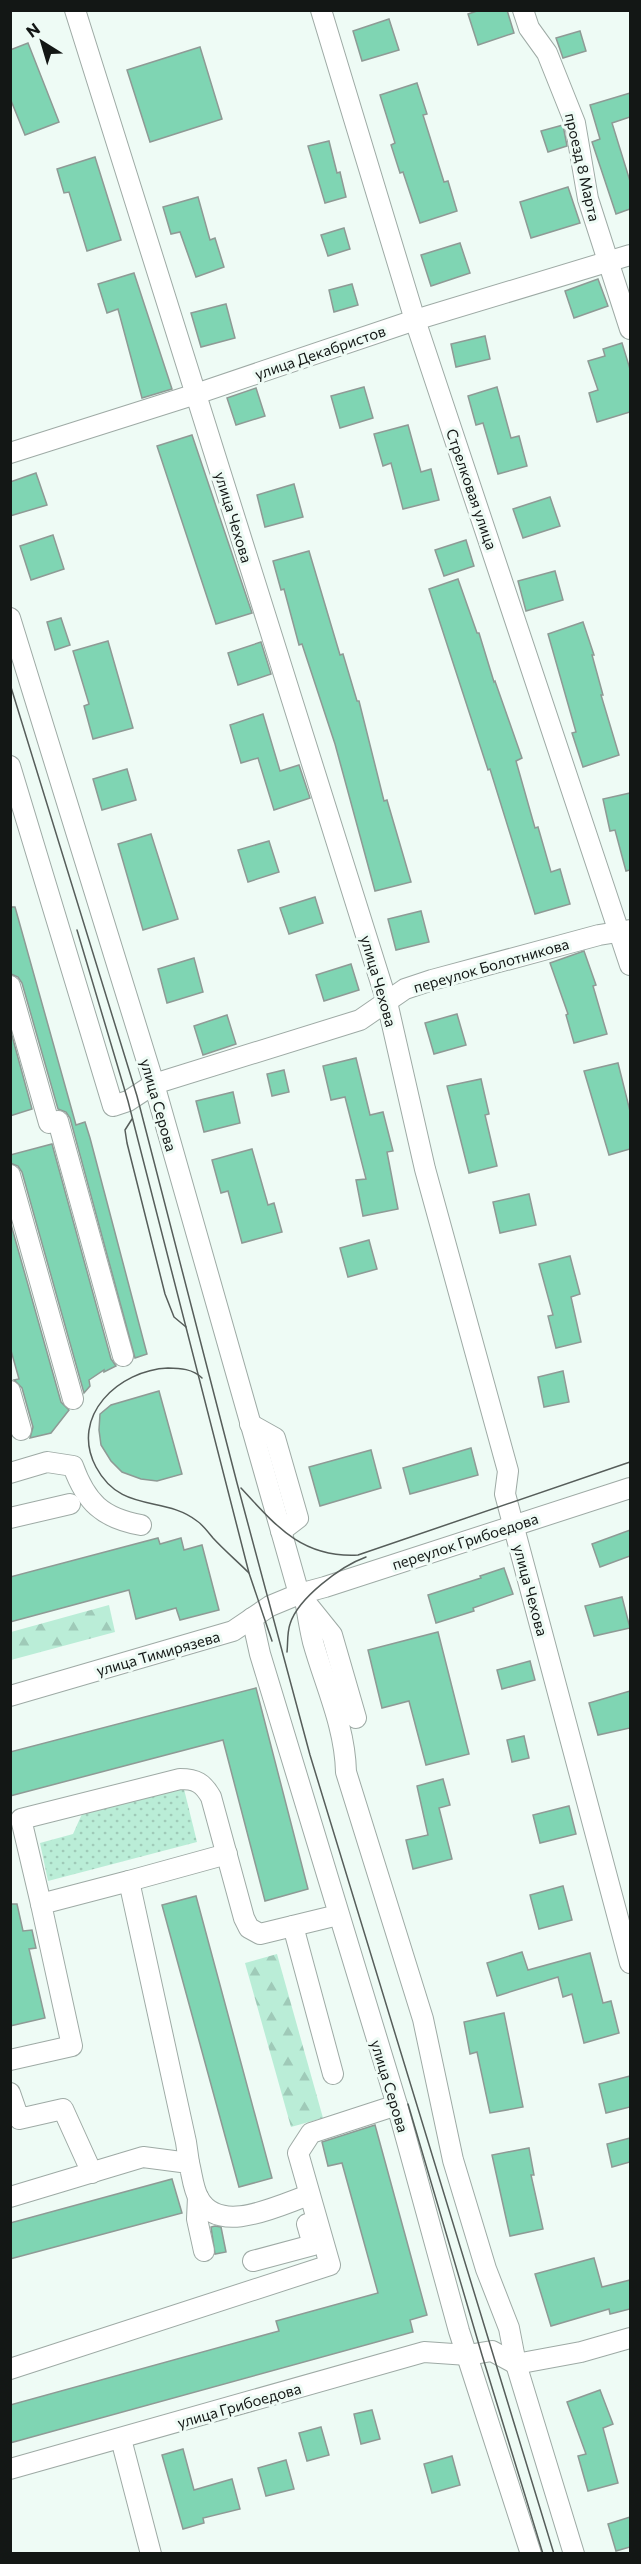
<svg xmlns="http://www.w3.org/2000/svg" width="641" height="2564" font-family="Commissioner,sans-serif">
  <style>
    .forest { fill: url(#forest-firs) }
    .park { fill: url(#park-dots) }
    .building { fill: #7fd5b3; stroke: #8e9a95; stroke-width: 1.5 }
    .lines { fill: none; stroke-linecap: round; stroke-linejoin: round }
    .minor-casing { stroke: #9eaaa5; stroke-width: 22 }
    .minor { stroke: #fff; stroke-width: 20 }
    .tram { stroke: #565d5a; stroke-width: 1.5 }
    .labels { text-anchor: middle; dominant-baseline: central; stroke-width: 6; stroke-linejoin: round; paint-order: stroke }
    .street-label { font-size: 15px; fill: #131715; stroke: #eefbf5 }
  </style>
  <defs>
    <pattern id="forest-firs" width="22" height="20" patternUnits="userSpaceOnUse" patternTransform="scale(1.5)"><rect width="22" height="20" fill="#baedd7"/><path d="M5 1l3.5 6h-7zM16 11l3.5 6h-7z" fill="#9fcab8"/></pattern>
    <pattern id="park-dots" width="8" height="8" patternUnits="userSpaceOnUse" patternTransform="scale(1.5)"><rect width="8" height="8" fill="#baedd7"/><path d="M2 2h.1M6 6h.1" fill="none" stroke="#9fcab8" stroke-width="1.8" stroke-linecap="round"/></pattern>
  </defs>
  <rect width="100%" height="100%" fill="#eefbf5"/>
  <g class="forest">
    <path d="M109,1605L115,1632L11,1660V1632Z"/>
    <path d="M277,1954L323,2118L291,2127L245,1963Z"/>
  </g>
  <path class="park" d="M183,1785L197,1842L48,1881L40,1843L73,1834L82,1814Z"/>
  <g class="building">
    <path d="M480,10H507L514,33L478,45L468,14Z"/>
    <path d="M389,19L399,50L362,61L353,31Z"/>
    <path d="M580,31L586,51L563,58L556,38Z"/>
    <path d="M28,43L59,122L25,135L10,98V50Z"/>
    <path d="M200,47L222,119L150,142L127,70Z"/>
    <path d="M417,83L427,114L423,115L444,182L448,181L457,211L420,223L403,172L400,173L391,145L395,143L380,95Z"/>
    <path d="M630,93V117L612,123L630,181V209L616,214L592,142L600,139L590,105Z"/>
    <path d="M563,125L567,146L548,152L541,131Z"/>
    <path d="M329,141L337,173L340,172L346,197L325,203L308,146Z"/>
    <path d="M95,157L121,240L87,251L69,192L64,193L57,169Z"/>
    <path d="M568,187L580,223L531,238L520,202Z"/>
    <path d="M198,197L210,240L215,238L224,267L196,277L180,232L171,234L163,207Z"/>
    <path d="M344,228L350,249L328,256L321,235Z"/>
    <path d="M460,243L470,273L431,286L421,255Z"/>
    <path d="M134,273L172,389L142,398L118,309L107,313L98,284Z"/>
    <path d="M598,279L608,306L574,318L565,291Z"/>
    <path d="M352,284L358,305L334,312L329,290Z"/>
    <path d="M226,304L235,338L201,347L191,313Z"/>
    <path d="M485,336L490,359L456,367L451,344Z"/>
    <path d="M622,343L630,369V412L597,422L589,393L598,390L588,361L605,356L603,349Z"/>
    <path d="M364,387L373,418L340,428L331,396Z"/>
    <path d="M497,387L511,438L519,436L527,466L498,474L483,423L476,425L468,396Z"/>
    <path d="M256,388L265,416L236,425L227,398Z"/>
    <path d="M408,425L421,472L431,469L439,500L403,509L391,463L383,466L374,434Z"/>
    <path d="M192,435L252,613L216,624L157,446Z"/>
    <path d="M36,473L47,505L10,516V482Z"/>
    <path d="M294,484L303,517L265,527L257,495Z"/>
    <path d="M550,497L560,526L523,538L513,509Z"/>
    <path d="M53,535L64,569L31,580L20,546Z"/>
    <path d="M466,540L474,566L444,576L435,550Z"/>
    <path d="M309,551L340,655L343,654L357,701H359L384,801L387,800L411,882L375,891L335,744L302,644L299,645L284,589L281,590L273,561Z"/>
    <path d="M555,571L563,600L526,611L518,581Z"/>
    <path d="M458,579L477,633H479L494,682L495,681L522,758L516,761L535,828L538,827L551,872L560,869L570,904L535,914L490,769L488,770L429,589Z"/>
    <path d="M61,618L70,645L55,650L47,622Z"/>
    <path d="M583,622L594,655H592L603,695H601L619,755L583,767L572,733L576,732L548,634Z"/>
    <path d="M108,641L133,728L93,739L84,706L89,704L73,651Z"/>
    <path d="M261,642L271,674L238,685L228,653Z"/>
    <path d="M263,714L280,771L299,765L310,798L274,810L258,758L241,763L230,725Z"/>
    <path d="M127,769L136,800L102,810L93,779Z"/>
    <path d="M630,793V870L626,871L615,830L610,831L603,799Z"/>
    <path d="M151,834L178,919L143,930L118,844Z"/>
    <path d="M269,841L279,872L248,882L238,850Z"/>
    <path d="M315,897L323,923L289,934L280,908Z"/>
    <path d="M10,907H15L76,1125L85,1122L90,1138L147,1354L135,1358L70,1118L66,1112L58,1109L22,983L18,977L11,974Z"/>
    <path d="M421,911L429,942L396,950L388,919Z"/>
    <path d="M584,951L596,985L593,986L607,1034L574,1043L566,1015L568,1014L550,963Z"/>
    <path d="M194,958L203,992L167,1003L158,969Z"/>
    <path d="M351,964L359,990L324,1001L316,975Z"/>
    <path d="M457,1014L466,1045L434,1054L425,1023Z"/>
    <path d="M227,1015L236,1044L203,1055L194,1026Z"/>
    <path d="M11,1032L32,1109L10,1116Z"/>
    <path d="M356,1058L370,1115L383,1112L393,1151L387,1152L398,1209L363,1216L356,1180L366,1179L345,1097L331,1100L323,1066Z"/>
    <path d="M618,1063L630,1111V1149L609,1155L584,1071Z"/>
    <path d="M284,1070L289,1092L272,1096L267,1074Z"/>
    <path d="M481,1079L489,1114L485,1115L497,1166L469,1173L447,1086Z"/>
    <path d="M233,1092L240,1123L204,1132L196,1101Z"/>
    <path d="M52,1144L111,1359L116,1366L104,1372V1370L89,1380L90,1386L84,1393L22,1172L18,1166L10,1163V1155Z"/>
    <path d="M252,1149L268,1205L274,1203L282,1232L242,1243L228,1191L221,1193L212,1160Z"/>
    <path d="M529,1194L536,1225L500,1233L493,1202Z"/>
    <path d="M10,1221L61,1402L69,1410L51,1433L30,1438L33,1427L22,1388L14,1380L19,1379L10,1347Z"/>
    <path d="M369,1240L377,1269L348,1277L340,1248Z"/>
    <path d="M570,1256L580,1294L571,1297L581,1342L556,1348L548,1316L553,1315L539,1264Z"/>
    <path d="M563,1371L569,1402L544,1407L538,1377Z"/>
    <path d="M159,1391L182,1474L157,1481L141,1479L122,1472L111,1461L101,1445L99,1430L100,1414L111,1405Z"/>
    <path d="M471,1448L478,1475L410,1494L403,1468Z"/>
    <path d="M371,1450L381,1488L320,1506L309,1467Z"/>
    <path d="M630,1530V1556L600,1567L592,1544Z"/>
    <path d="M158,1538L160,1544L181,1538L184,1550L202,1545L219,1610L180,1620L176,1608L136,1619L129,1590L10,1622V1577Z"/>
    <path d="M504,1568L513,1594L473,1608L474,1611L436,1623L428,1595L481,1578L480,1576Z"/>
    <path d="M622,1597L630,1628L594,1636L585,1606Z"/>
    <path d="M438,1632L469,1754L426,1765L409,1701L382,1708L368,1650Z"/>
    <path d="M530,1661L535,1680L502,1689L497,1670Z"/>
    <path d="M256,1688L308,1889L265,1901L223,1740L10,1796V1752Z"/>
    <path d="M630,1691V1728L598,1735L589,1703Z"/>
    <path d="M524,1736L529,1758L512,1762L507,1740Z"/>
    <path d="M443,1779L450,1805L439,1808L452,1859L413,1869L406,1840L428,1835L417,1786Z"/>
    <path d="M569,1806L576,1834L540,1843L533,1815Z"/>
    <path d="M563,1886L572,1920L539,1929L530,1895Z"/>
    <path d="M196,1896L272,2178L239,2187L162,1905Z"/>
    <path d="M10,1904H17L23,1931L32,1930L36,1948L29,1949L45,2018L10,2026Z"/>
    <path d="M522,1952L528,1970L590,1953L603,2003L611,2001L619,2033L584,2043L572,1994L563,1997L558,1977L497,1996L487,1963Z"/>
    <path d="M504,2013L523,2107L490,2113L477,2052L470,2054L464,2022Z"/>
    <path d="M630,2076V2107L606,2113L599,2084Z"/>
    <path d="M375,2125L427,2315L410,2320L413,2332L10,2443V2405L279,2331L276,2321L378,2293L342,2163L328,2166L322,2142Z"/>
    <path d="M630,2138V2162L612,2167L607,2144Z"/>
    <path d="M529,2148L534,2175H531L543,2229L510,2236L492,2155Z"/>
    <path d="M172,2179L182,2213L10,2259V2223Z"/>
    <path d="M215,2226L221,2227L226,2252L215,2254L211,2227Z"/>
    <path d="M594,2258L602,2287L630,2280V2309L610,2314L609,2309L551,2326L535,2274Z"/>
    <path d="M600,2390L613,2424L603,2428L618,2483L588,2491L578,2456L586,2454L567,2402Z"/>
    <path d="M372,2410L380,2439L361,2444L354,2414Z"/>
    <path d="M321,2427L329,2455L307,2461L299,2433Z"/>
    <path d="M183,2449L194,2490L232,2479L240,2509L203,2518L204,2523L183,2529L162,2455Z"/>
    <path d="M452,2456L460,2485L432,2493L424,2464Z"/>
    <path d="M286,2460L294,2489L266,2496L258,2468Z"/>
    <path d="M630,2517V2547L616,2551L608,2524Z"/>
  </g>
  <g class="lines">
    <defs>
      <g id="minor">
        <path d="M75,10L387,1002L425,1169L508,1471L505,1494L630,1963"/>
        <path d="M321,10L415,320L630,965"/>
        <path d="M523,10L529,28L547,53L575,123L588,199L630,329"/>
        <path d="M10,453L196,394L415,320L630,255"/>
        <path d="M10,618L154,1084L299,1594L332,1635L356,1718"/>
        <path d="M10,766L113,1106L128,1101L154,1084L360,1020L405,989L432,980L599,935L630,930"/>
        <path d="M10,986L49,1123"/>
        <path d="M58,1121L123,1356"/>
        <path d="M10,1175L73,1399"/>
        <path d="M10,1391L21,1430"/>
        <path d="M250,1424L275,1438L298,1518L281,1531"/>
        <path d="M10,1473L47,1462L73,1466C86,1502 102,1518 141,1525"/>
        <path d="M10,1518L70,1504"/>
        <path d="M306,1605C308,1617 310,1630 313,1642C325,1685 345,1726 346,1772L423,2019L453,2160L486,2269L509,2328L516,2364L574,2554"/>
        <path d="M252,1618L260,1654L397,2105L459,2331L531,2554"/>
        <path d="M10,1696L233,1631L270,1606L299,1594L325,1587L630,1488"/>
        <path d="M129,1881L227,1854"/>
        <path d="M41,1904L21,1819L180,1779C196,1779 203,1783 211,1797L244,1918L249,1928L260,1934L338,1915"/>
        <path d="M293,1926L333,2074"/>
        <path d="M10,2060L72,2046L41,1904L129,1881L186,2142L189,2163"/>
        <path d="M10,2093L19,2119L63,2109L92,2173"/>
        <path d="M10,2197L143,2157L189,2163C192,2174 193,2189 199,2199C220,2236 279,2205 309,2195"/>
        <path d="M198,2197L197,2219L204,2251"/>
        <path d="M253,2261L313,2245L307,2224"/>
        <path d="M516,2364L581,2352L630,2338"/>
        <path d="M10,2369L330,2265L298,2153L311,2133L397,2105"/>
        <path d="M121,2439L151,2554"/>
        <path d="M10,2469L424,2352L468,2355L492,2351L516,2364"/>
      </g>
    </defs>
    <use href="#minor" class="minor-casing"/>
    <use href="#minor" class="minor"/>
    <g class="tram">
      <path d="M10,684L137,1096L237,1483L310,1755L554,2554"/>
      <path d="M77,930L128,1101L249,1573L272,1641"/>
      <path d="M132,1119L125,1130L127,1143L165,1294L174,1317L186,1327"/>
      <path d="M202,1378C193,1369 180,1368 168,1368C119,1370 69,1416 96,1467C121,1514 164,1495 197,1521C203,1525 208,1532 213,1538C224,1550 237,1561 249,1573"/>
      <path d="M241,1488C276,1526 302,1558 358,1555L630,1462"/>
      <path d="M287,1652C288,1643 287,1633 290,1624C298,1598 341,1566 366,1557"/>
      <path d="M408,2104L482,2355L543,2554"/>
    </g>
  </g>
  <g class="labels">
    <g class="street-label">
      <text transform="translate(583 167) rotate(77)">проезд 8 Марта</text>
      <text transform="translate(320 352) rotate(-19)">улица Декабристов</text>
      <text transform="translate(472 489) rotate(71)">Стрелковая улица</text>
      <text transform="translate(234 517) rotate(73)">улица Чехова</text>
      <text transform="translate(491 965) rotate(-16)">переулок Болотникова</text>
      <text transform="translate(379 981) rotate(74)">улица Чехова</text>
      <text transform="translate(159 1105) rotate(74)">улица Серова</text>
      <text transform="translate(465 1541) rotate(-18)">переулок Грибоедова</text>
      <text transform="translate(531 1590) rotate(75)">улица Чехова</text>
      <text transform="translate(158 1653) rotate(-16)">улица Тимирязева</text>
      <text transform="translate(390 2086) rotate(73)">улица Серова</text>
      <text transform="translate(239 2405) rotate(-16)">улица Грибоедова</text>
    </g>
  </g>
  <rect width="641" height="2564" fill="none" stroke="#131715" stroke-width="24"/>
  <g transform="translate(42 42) rotate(323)" stroke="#eefbf5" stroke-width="4.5" paint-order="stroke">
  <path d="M0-4.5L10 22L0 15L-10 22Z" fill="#131715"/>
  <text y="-9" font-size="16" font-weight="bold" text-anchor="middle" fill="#131715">N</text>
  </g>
</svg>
